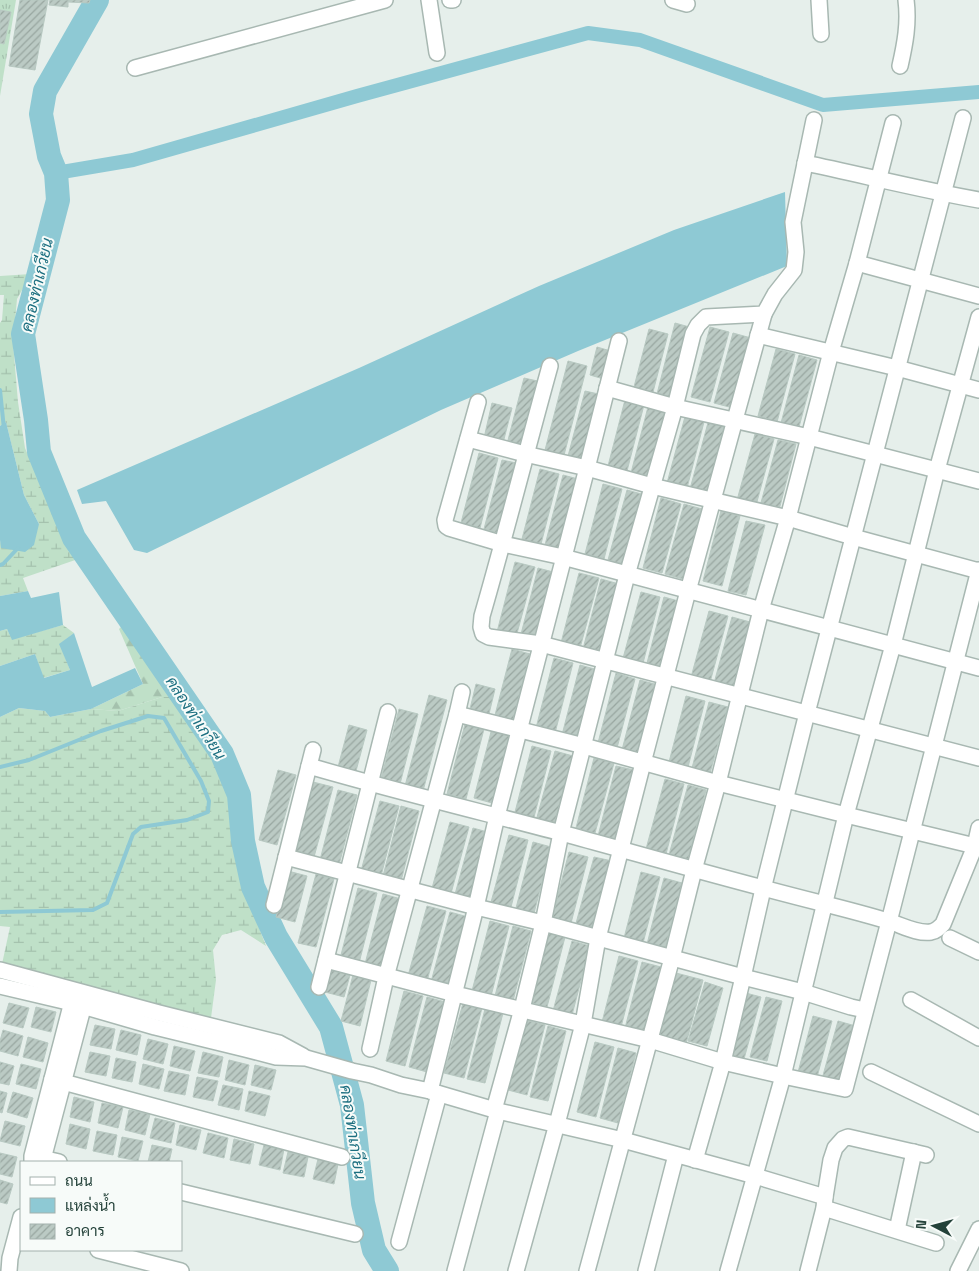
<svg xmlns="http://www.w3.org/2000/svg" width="979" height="1271" font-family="'Space Grotesk',Sarabun,sans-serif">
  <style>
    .grass { fill: url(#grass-tufts) }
    .forest { fill: url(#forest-firs) }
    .wetland { fill: url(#wetland-marsh) }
    .water { fill: #8ec9d4 }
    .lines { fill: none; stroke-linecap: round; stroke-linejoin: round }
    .stream { stroke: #8ec9d4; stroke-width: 4 }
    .canal { stroke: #8ec9d4; stroke-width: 14 }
    .river { stroke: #8ec9d4; stroke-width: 24 }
    .building { fill: url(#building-hatch); stroke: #b8c9c2 }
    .minor-casing { stroke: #a8b8b2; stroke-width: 18 }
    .minor { stroke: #fff; stroke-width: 15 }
    .labels { text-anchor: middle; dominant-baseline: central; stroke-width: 4; stroke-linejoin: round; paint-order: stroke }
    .water-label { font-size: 16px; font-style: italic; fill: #1c6f80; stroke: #f7fbf9 }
  </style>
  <defs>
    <pattern id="grass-tufts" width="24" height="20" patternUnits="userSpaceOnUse" patternTransform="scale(1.25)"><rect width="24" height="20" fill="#bfe0c8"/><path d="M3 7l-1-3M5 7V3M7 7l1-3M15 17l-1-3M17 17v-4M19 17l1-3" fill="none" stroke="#a4c1ad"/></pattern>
    <pattern id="forest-firs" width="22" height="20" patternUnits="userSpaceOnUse" patternTransform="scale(1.25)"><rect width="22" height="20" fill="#bfe0c8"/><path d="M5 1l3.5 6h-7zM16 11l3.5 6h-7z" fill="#a4c1ad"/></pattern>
    <pattern id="wetland-marsh" width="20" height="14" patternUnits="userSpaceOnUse" patternTransform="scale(1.25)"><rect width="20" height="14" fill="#bfe0c8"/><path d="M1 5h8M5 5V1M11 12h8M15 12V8" fill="none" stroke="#a4c1ad"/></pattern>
    <pattern id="building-hatch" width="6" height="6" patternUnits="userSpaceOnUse" patternTransform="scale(1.25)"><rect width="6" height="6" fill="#bbcac4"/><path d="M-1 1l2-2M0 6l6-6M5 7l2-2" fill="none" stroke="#98a6a0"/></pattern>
  </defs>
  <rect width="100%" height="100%" fill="#e6efeb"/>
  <path class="grass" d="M0,0H16L0,96Z"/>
  <path class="forest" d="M128,620L170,687V697H162L118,711L91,709L143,684L119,629Z"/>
  <g class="wetland">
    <path d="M31,274L17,299L13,343L18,402L25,448L47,500L81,558L23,578L28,591L0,596V540L2,548L39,524L24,495L6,422L0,426V323L2,320L4,295H0V276Z"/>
    <path d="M63,625L74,633L60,644L70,670L43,678L35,654L0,666V631L7,629L12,639Z"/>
    <path d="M162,697H170L225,778L235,807L242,883L266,946L241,930L222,935L213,950L216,980L211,1018L2,964L10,927L0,926V717L19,708L45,711L50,717L91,709L118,711Z"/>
  </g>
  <g class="water">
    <path d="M785,192L787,266L578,351L441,410L147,553L134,550L106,501L82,504L77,490L359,368L539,286L674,230Z"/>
    <path d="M6,422L24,495L39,524L34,545L25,552L1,548L0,540V426Z"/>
    <path d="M28,591L31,598L59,592L63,625L12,640L7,629L0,631V596Z"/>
    <path d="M74,633L92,687L135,668L143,684L91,709L50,717L45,711L19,708L0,717V666L35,654L44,678L70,670L59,644Z"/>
  </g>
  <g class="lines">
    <g class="stream">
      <path d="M0,390L4,429"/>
      <path d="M0,565L3,564L18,548"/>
      <path d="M0,767L29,760L101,731L148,716L164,718L201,781L209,801L208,812L187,820L141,827L133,834L107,903L93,910L0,912"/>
    </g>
    <path class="canal" d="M56,173L133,160L357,96L588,33L640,40L823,105L979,92"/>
    <path class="river" d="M97,0L45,91L41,114L49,156L56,173L58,200L23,334L36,420L39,452L74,538L222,754L239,795L243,841L253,887L276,937L331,1027L352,1105L363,1203L374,1250L387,1271"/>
  </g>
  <g class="building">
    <path d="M20,0H48L35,70L9,66Z"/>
    <path d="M50,0H90L89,3L68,2V7L49,5Z"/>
    <path d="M0,10L11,12L4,44L0,43Z"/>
    <path d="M675,323L693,328L675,398L657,394Z"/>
    <path d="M710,327L729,332L710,402L691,397Z"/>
    <path d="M649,329L668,334L653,392L634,387Z"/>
    <path d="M733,333L751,338L733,408L714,403Z"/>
    <path d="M597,347L614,352L607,380L590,375Z"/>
    <path d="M776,349L795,354L777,422L758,416Z"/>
    <path d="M799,355L817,360L799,427L781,423Z"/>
    <path d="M568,361L587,366L563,459L544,454Z"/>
    <path d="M524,378L542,382L525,449L507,444Z"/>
    <path d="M585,391L603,395L585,465L567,460Z"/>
    <path d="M626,396L645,401L627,471L608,466Z"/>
    <path d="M492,403L512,408L503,443L484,438Z"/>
    <path d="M649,403L667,408L649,478L631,473Z"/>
    <path d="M686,413L705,418L687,488L667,483Z"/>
    <path d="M709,419L727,424L709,494L690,489Z"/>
    <path d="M755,434L774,439L755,509L736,504Z"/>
    <path d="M778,440L796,444L778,514L759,510Z"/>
    <path d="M479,453L498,458L480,528L461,523Z"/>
    <path d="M502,460L521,464L502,534L484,529Z"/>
    <path d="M540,469L559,474L541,544L522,539Z"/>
    <path d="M563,475L582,480L563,550L545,545Z"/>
    <path d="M603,484L622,489L604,559L585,554Z"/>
    <path d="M627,490L645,495L626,565L608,560Z"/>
    <path d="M661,498L681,504L662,573L643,568Z"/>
    <path d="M684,504L702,509L683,579L665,574Z"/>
    <path d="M721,511L740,516L722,586L703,581Z"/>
    <path d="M746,521L765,525L746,595L728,591Z"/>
    <path d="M515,562L535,567L516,637L497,632Z"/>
    <path d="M538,568L557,573L538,643L520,638Z"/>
    <path d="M579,573L599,578L580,648L561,643Z"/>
    <path d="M601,579L619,584L601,654L583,649Z"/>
    <path d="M641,592L660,597L642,667L622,662Z"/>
    <path d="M664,597L682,602L664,672L646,667Z"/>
    <path d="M709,611L728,616L709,686L690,681Z"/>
    <path d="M732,617L750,622L732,692L713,687Z"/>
    <path d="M512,649L530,654L512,724L494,719Z"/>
    <path d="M554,658L573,663L555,733L536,728Z"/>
    <path d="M580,665L598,670L580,740L562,735Z"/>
    <path d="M616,673L635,679L617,748L598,743Z"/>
    <path d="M640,680L658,685L640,755L622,750Z"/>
    <path d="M476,684L495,689L489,714L470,709Z"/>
    <path d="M429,695L447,700L423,791L405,786Z"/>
    <path d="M686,696L705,701L687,771L668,766Z"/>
    <path d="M709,702L728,707L709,777L691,772Z"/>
    <path d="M399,709L418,714L400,784L381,779Z"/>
    <path d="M465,724L484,729L466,799L447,794Z"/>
    <path d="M349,725L367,730L356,771L338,767Z"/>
    <path d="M492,728L510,733L492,803L474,798Z"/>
    <path d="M532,746L551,751L533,821L514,816Z"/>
    <path d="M555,751L573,756L554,825L536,821Z"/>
    <path d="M594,758L614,763L595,833L576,828Z"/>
    <path d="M616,766L634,770L616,840L598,836Z"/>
    <path d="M278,770L296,775L277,845L259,840Z"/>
    <path d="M665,779L684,784L666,854L646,849Z"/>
    <path d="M313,782L333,787L314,857L295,852Z"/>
    <path d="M688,785L706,790L688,860L669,855Z"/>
    <path d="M338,790L357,795L339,865L320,860Z"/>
    <path d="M380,801L399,806L381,876L361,871Z"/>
    <path d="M401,806L419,811L401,881L383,876Z"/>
    <path d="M450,822L469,827L450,897L431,892Z"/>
    <path d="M473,828L491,833L473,903L454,898Z"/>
    <path d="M509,835L528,840L510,911L490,906Z"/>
    <path d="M533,842L551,847L533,917L515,912Z"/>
    <path d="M569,852L588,857L570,927L551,922Z"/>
    <path d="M594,857L612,861L593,931L575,927Z"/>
    <path d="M288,871L307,876L295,922L276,917Z"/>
    <path d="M641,872L660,877L642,947L623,942Z"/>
    <path d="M316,874L334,879L316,947L298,943Z"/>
    <path d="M664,878L682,883L664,953L646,948Z"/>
    <path d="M358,888L377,893L359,963L340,959Z"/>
    <path d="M383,894L401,899L383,969L365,964Z"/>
    <path d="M427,906L446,911L427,981L408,976Z"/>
    <path d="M450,912L468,917L449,987L431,982Z"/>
    <path d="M490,921L509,926L491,996L472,991Z"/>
    <path d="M513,926L531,931L513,1001L495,996Z"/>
    <path d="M546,932L565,937L547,1007L528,1002Z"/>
    <path d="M572,941L590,946L572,1015L553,1011Z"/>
    <path d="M619,956L638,961L620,1031L601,1026Z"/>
    <path d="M642,962L661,967L642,1037L624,1032Z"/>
    <path d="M331,970L350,975L344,997L325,992Z"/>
    <path d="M676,973L703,980L686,1044L658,1037Z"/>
    <path d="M353,975L371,980L360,1026L341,1021Z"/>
    <path d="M705,982L723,988L707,1046L688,1041Z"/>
    <path d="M404,991L423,996L405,1066L386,1061Z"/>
    <path d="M742,992L761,997L744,1059L725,1054Z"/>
    <path d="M427,997L445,1002L427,1072L409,1067Z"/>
    <path d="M766,997L782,1001L767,1061L750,1057Z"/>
    <path d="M9,1003L29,1008L23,1028L3,1023Z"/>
    <path d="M463,1003L482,1008L464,1078L444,1073Z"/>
    <path d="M36,1007L56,1012L51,1032L31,1027Z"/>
    <path d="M485,1009L503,1013L485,1083L467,1079Z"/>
    <path d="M813,1016L832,1021L816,1081L797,1076Z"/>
    <path d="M526,1020L545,1025L527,1095L508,1090Z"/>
    <path d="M838,1021L859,1027L842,1085L822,1079Z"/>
    <path d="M95,1025L115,1029L111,1049L90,1045Z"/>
    <path d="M548,1026L566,1031L548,1101L530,1097Z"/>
    <path d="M3,1030L23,1036L18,1056L0,1051V1041Z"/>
    <path d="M121,1030L141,1035L137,1055L116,1050Z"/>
    <path d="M28,1037L48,1043L43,1062L23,1057Z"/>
    <path d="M148,1039L168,1044L163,1064L143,1059Z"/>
    <path d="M595,1042L614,1047L596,1117L577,1112Z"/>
    <path d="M174,1046L195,1051L190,1071L170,1066Z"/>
    <path d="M618,1048L636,1053L618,1123L600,1118Z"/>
    <path d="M90,1052L110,1056L106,1076L85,1072Z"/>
    <path d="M203,1052L223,1057L219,1077L198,1073Z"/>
    <path d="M116,1058L136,1062L132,1082L112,1078Z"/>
    <path d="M229,1060L249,1065L245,1085L225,1080Z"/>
    <path d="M0,1062L14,1066L9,1085L0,1083Z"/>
    <path d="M21,1064L41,1069L36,1089L16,1084Z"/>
    <path d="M143,1064L164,1069L159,1089L139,1084Z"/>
    <path d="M255,1065L276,1070L271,1090L251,1085Z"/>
    <path d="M169,1071L189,1075L185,1095L164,1091Z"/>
    <path d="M197,1077L218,1081L213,1101L193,1097Z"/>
    <path d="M223,1085L243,1089L239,1110L218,1105Z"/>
    <path d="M0,1091L7,1093L2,1113L0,1112Z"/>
    <path d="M249,1091L270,1096L265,1116L245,1111Z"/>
    <path d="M13,1092L33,1098L27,1118L7,1112Z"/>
    <path d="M74,1097L94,1102L90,1122L70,1117Z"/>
    <path d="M102,1103L123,1107L118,1128L98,1123Z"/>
    <path d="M129,1110L150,1114L145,1135L125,1130Z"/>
    <path d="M155,1118L175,1123L171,1143L150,1138Z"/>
    <path d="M5,1121L25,1126L20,1146L0,1141Z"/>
    <path d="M70,1124L90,1129L86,1149L66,1144Z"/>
    <path d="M180,1125L201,1130L196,1150L176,1145Z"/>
    <path d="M97,1131L117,1135L113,1155L93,1151Z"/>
    <path d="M208,1133L228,1138L224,1158L203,1153Z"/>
    <path d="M122,1137L143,1141L138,1161L118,1157Z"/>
    <path d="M234,1139L254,1144L250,1164L230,1160Z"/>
    <path d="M152,1145L172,1149L169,1162H148Z"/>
    <path d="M264,1145L284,1149L280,1170L259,1165Z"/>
    <path d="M288,1152L308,1157L304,1177L283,1173Z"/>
    <path d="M0,1153L17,1157L12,1177L0,1174Z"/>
    <path d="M318,1159L338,1164L334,1184L313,1179Z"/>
    <path d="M0,1180L13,1184L7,1204L0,1202Z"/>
  </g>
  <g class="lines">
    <defs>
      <g id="minor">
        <path d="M429,0L437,53"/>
        <path d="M450,0H453"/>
        <path d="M673,0L687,4"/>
        <path d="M819,0L821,34"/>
        <path d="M900,66C905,44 909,23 906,0"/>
        <path d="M135,68L385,0"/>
        <path d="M805,163C863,175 921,190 979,200"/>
        <path d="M857,263L979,296"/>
        <path d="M758,335L897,368L979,390"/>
        <path d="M550,366C527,449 506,533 482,616L481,627L483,634L489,637L541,644L979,758"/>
        <path d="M607,388L675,407L809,437L979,481"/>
        <path d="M478,402L445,520L446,526L449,528L503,544L563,557L979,668"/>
        <path d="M468,439L525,454L587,468L652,486L788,518L853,537L979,571"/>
        <path d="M457,714L584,746L718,783L846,815L975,846"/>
        <path d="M309,766C395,791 482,812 569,835C653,858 737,882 821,903C845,909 868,915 891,922C903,926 918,934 931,932C936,931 939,928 943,924L975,846L979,828"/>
        <path d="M286,857L476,907L543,923L743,977L803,992L851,1007L865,1010"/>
        <path d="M274,905L313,750"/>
        <path d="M950,938L979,952"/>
        <path d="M326,960L455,994L650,1040L723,1062L783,1076L845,1089L892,910L979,570"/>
        <path d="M0,970L159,1013L279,1043L303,1056"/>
        <path d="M0,986L72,1003L155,1027L245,1049L276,1057L306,1058L352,1071L371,1075L401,1085L430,1091L498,1111L623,1140L755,1176L825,1197"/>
        <path d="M319,987L388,712"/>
        <path d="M911,1000L979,1038"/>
        <path d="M370,1049L386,977L457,714L462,692"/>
        <path d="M871,1072L979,1124"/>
        <path d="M52,1079L342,1157"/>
        <path d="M430,1091L476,907L497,816L587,468L619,341"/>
        <path d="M494,1110L522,1009L543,923L561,833L627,575L675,407L693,334L698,325L706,317L764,314L775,294L794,270L796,252L793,222L814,120"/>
        <path d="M33,1156L59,1162"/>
        <path d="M695,1160L723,1062L743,977L763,889L807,713L963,118"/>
        <path d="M32,1162V1156L74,994"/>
        <path d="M41,1162L43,1159L86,997"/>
        <path d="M181,1192L355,1234"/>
        <path d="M824,1208L936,1243"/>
        <path d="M897,1230L914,1152"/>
        <path d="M399,1242L439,1094"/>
        <path d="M98,1250L181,1271"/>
        <path d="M9,1271L10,1258L21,1217"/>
        <path d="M455,1271L498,1111"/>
        <path d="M516,1271L557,1124L583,1024L598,938L643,763L688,591L764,314"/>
        <path d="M587,1271L672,958L694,870L718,783L761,610L788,518L831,352L857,263L893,123"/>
        <path d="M646,1271L676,1155"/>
        <path d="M728,1271L783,1076L846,815L893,645L937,470L979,317"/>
        <path d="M808,1271L824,1208L825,1197L831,1160L835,1148L843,1139L848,1137L926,1155"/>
        <path d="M958,1271L979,1229"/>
      </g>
    </defs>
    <use href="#minor" class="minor-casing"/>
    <use href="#minor" class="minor"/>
  </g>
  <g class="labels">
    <g class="water-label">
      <text transform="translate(37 285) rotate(-77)">คลองท่าเกวียน</text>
      <text transform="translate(196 718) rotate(57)">คลองท่าเกวียน</text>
      <text transform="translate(353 1132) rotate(81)">คลองท่าเกวียน</text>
    </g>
  </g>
  <rect x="20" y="1161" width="162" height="90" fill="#f7fbf9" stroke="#a3b1ad"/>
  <rect x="30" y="1177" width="25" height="8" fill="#ffffff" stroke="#a3b1ad"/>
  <text x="65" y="1186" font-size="15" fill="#24423a">ถนน</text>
  <rect x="30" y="1198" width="25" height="15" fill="#8ec9d4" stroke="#a3b1ad"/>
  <text x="65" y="1211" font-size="15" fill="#24423a">แหล่งน้ำ</text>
  <rect x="30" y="1224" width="25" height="15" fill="url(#building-hatch)" stroke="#a3b1ad"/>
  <text x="65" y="1236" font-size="15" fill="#24423a">อาคาร</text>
  <g transform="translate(934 1226) rotate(276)" stroke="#f7fbf9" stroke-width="4" paint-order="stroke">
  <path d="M0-4L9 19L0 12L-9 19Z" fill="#24423a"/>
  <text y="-8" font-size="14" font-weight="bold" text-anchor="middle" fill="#24423a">N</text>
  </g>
</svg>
